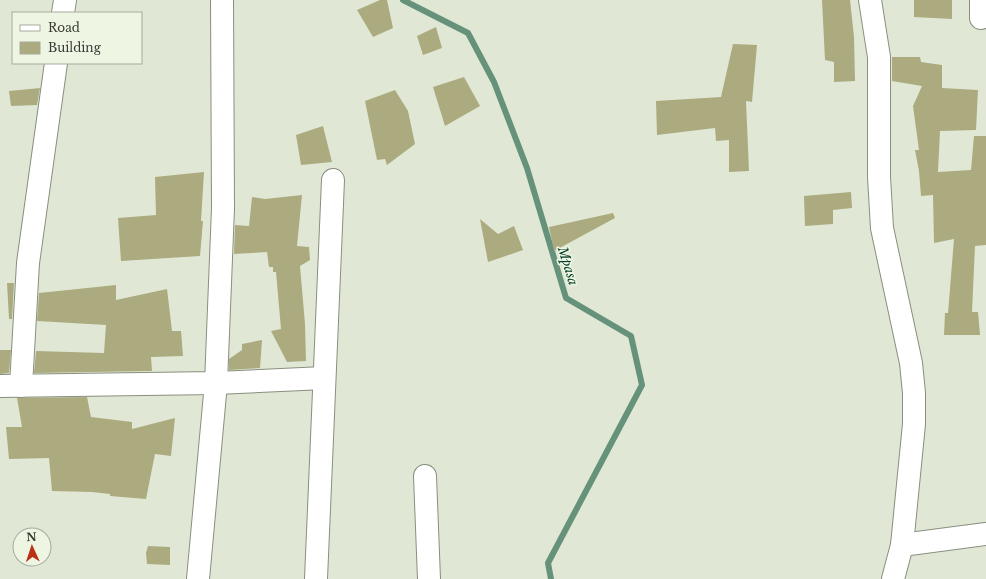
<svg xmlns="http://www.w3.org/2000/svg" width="986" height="579" font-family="'Libre Baskerville',serif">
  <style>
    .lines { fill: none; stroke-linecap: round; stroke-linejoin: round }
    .stream { stroke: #66927b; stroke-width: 6 }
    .building { fill: #acab7f }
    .minor-casing { stroke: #888f7e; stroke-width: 24 }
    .minor { stroke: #fff; stroke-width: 22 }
    .labels { text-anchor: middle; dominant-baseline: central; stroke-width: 3; stroke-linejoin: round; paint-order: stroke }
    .water-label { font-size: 13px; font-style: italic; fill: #003f28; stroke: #eef5e3 }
  </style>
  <rect width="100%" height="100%" fill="#e0e8d5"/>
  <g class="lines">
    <path class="stream" d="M403,0L468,33L494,82L527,168L566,298L631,336L642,385L548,563L551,579"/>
  </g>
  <g class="building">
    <path d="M380,0H387L393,28L373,37L357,10Z"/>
    <path d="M822,0H850L854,37L855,81L834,82V62L825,60Z"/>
    <path d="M914,0H952V19L914,17Z"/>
    <path d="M436,27L442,48L423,55L417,36Z"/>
    <path d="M733,44L757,45L752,102L746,101L749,171L729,172V140L716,141L715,128L657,135L656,101L721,97Z"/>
    <path d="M892,57H920L921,62L942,65V88L978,90L976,130L940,131L938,172L971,170L974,136H986V245L975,246L972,312H978L980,335H944L945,313H948L954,239L934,243L933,195L921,196L919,171L915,150H919L913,106L922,86L892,81Z"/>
    <path d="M464,77L480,106L445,126L433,87Z"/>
    <path d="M40,88L37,105L11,106L9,91Z"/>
    <path d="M395,90L408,111L415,144L387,165L385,159L377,160L365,101Z"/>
    <path d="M323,126L332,162L301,165L296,135Z"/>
    <path d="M204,172L201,221H203L200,256L121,261L118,218L156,215L155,177Z"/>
    <path d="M851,192L852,208L833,210V224L805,226L804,196Z"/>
    <path d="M302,195L297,246L309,247L310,260L300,266L305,324L306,361L287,362L271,331L281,329L276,272H273V267H269L267,252L234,254L235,225L249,226L252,197L265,199Z"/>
    <path d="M613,213L615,218L554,251L549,227Z"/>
    <path d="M480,219L498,234L514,226L523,250L488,262Z"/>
    <path d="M7,283H14L12,319H9Z"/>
    <path d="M116,285V300L167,289L172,331H181L183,356L151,357L152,371L34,373L36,351L104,353L106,325L37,321L39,293Z"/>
    <path d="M262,340L260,368L229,370V359L242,350V344Z"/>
    <path d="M0,350H11L9,373L0,374Z"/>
    <path d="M87,397L91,417L132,422V429L175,418L171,456L155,454L146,499L110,496V494L92,492L52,491L49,458L9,459L6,427H22L17,398Z"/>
    <path d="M148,546L170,547V565L147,564L146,553Z"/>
  </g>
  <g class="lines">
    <defs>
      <g id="minor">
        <path d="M870,0L879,57V177L882,228L911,363L914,393V424L902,545L893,579"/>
        <path d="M981,0V18"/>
        <path d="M63,13L65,0"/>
        <path d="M0,386L216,383L324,378"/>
        <path d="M21,386L28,263L56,63"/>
        <path d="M425,476L429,579"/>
        <path d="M902,545L986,534"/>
        <path d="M198,579L216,383L223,208L222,0"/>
        <path d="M316,579L333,180"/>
      </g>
    </defs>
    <use href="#minor" class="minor-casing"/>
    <use href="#minor" class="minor"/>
  </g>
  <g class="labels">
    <g class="water-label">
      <text transform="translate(568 266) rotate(73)">Mpasa</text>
    </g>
  </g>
  <rect x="12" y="12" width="130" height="52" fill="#eef5e3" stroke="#a5ab9d"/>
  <rect x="20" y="25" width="20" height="6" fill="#ffffff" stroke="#a5ab9d"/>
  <text x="48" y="32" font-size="12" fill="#383b34">Road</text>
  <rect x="20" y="42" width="20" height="12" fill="#acab7f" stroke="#a5ab9d"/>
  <text x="48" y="52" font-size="12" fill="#383b34">Building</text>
  <g transform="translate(32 547) rotate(357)"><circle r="19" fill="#eef5e3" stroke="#a5ab9d"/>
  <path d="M0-3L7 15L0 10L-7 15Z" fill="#bc3116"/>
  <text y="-6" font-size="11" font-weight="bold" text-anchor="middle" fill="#383b34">N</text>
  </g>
</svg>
